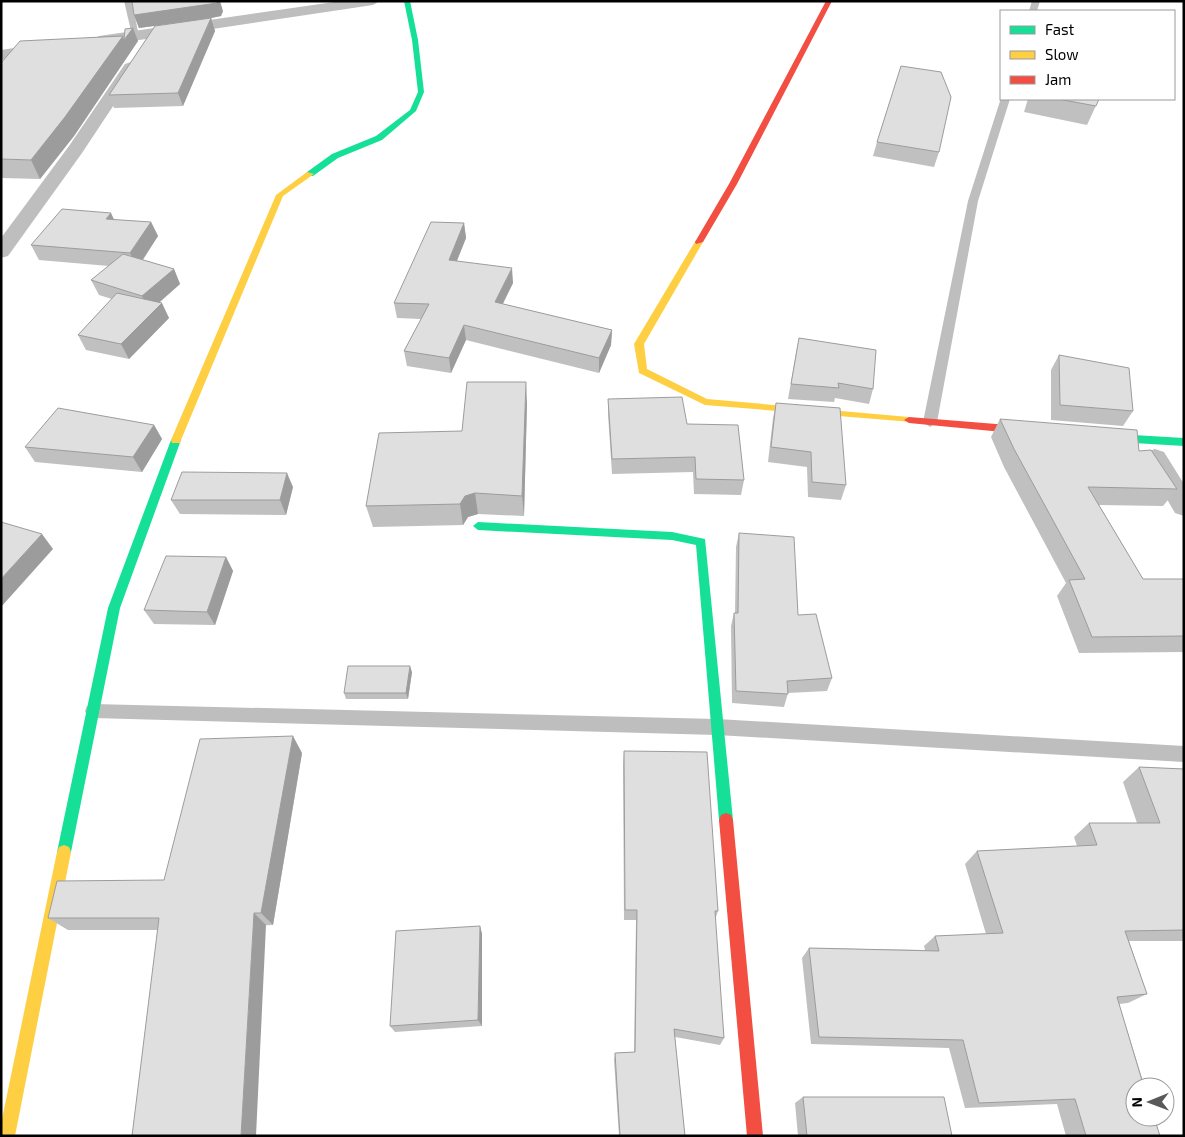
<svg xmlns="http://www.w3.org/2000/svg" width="1185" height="1137" font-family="'Exo 2',sans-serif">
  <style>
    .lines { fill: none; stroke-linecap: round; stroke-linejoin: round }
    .lane { fill: #bebebe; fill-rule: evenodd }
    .street { fill: #bebebe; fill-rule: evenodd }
    .fast { fill: #16e098; fill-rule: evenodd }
    .slow { fill: #ffcf43; fill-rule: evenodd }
    .jam { fill: #f24e42; fill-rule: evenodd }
    .wall { fill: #c0c0c0 }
    .shaded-wall { fill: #9c9c9c }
    .building { fill: #dfdfdf; stroke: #9c9c9c }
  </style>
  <rect width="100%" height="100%" fill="#fff"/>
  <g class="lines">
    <g class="lane">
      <path d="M124,1H132L139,37L132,35Z"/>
      <path d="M1032,1H1040L1037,11H1029Z"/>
      <path d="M1001,98L1010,99L978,201L937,422L930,427L923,422L968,201Z"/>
      <path d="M93,704L717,719L1184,746V762L717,735L93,718L87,716L85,711L87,706Z"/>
    </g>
    <g class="street">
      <path d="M341,1H380L373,5L99,46L91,41L99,36Z"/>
      <path d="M47,43L55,48L53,51L1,60V50Z"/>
      <path d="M131,62L139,67L82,153L8,256L1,258V238L69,146L125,64Z"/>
      <path d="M1155,449L1164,452L1184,484V516L1175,513L1143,458L1146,452Z"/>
    </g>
    <g class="fast">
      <path d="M404,1H410L418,40L424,92L416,111L382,140L338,158L313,176H307V172L332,154L376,136L410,110L418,92L412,40Z"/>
      <path d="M1100,433L1184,438V446L1100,441L1095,437Z"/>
      <path d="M176,436L181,440L120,608L71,852L69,857L64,859L59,857L57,852L108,608L171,440Z"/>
      <path d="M478,522L672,532L705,539L733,820L731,825L726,827L721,825L719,820L696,545L672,540L478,530L473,526Z"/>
    </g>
    <g class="slow">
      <path d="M307,172L314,174L283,196L181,440L180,443H172L171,440L276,195Z"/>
      <path d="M696,240L703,242L644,344L647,369L707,399L909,417L914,420L912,422L705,405L639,373L634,344Z"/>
      <path d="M64,845L69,847L71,852L15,1136H1V1124L57,852L59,847Z"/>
    </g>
    <g class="jam">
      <path d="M826,1H832L737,184L703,242L696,244L695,242L729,184Z"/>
      <path d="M909,417L1033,427L1038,431L1033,435L909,423L904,420Z"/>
      <path d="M726,813L731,815L733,820L763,1136H747L719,820L721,815Z"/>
    </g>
  </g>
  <g class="wall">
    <path d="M223,11L221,16L211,18L215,31L183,106L114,108L109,95L155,26L139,28L134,15Z"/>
    <path d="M133,28L138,41L74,136L40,179L1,178V63L123,36L124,40Z"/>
    <path d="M1028,99H1099L1087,125L1024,112Z"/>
    <path d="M877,142L939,152L934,167L873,156Z"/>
    <path d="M151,222L158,236L143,260L174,269L180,284L159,303L169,318L129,359L86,350L78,335L112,299L99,295L91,280L109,266L39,260L31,245Z"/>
    <path d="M464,223L466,238L457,261L513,283L503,304L612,330L611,345L599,373L466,340L451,373L407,366L404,351L421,319L397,318L394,303Z"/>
    <path d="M799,338L873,389L869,404L835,398L834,402L788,399L796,353Z"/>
    <path d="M1059,355L1133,411L1123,426L1051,420V370Z"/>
    <path d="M608,399L687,424L744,480L741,495L694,494L693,472L612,474L608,414Z"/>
    <path d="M527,403L524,516L478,514L468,517L463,525L373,527L366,506L462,431Z"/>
    <path d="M776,403L846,485L841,500L808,497L807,467L768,462L773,418Z"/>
    <path d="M1000,419L1139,451L1177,489L1163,506L1099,505L1143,579H1184V652L1079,653L1057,596L1066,583L1004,467L991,437Z"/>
    <path d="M154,425L162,439L142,472L35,462L25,447Z"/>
    <path d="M293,487L286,515L180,514L171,500Z"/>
    <path d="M739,533L798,615L832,678L827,691L788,693L784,707L732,703L731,626L734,613H735L736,547Z"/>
    <path d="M226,557L233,571L215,625L154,624L144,610Z"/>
    <path d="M412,672L408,699H346L344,693Z"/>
    <path d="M624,751L718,911L715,920L724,1038L720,1045L675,1037L685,1136H619L614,1060L615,1053L634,1052L636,920H624L623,765Z"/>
    <path d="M302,753L273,925L157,930H68L48,918L164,880Z"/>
    <path d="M1139,767L1184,769V941H1129L1147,994L1128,1003L1119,1004L1160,1136H1066L1057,1104L965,1108L949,1048L811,1044L802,958L809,948L925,950L924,946L935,936L986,934L965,864L977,851L1077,846L1074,837L1089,823H1137L1123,782Z"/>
    <path d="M480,926L482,934V1026L395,1032L390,1026Z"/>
    <path d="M803,1097L952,1136H798L795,1103Z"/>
  </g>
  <g class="shaded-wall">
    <path d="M218,1H220L223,11L221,16L211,18L215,31L183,106L178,93L211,18L139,28L134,15Z"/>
    <path d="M133,28L138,41L74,136L40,179L31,160L123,36L124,40Z"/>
    <path d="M111,213L118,228L106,219Z"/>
    <path d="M151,222L158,236L137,268L130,253Z"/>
    <path d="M464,223L466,238L451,275L449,260Z"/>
    <path d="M512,268L513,283L496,317L495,302Z"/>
    <path d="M174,269L180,284L149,311L142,296Z"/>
    <path d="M162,303L169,318L129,359L121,344Z"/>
    <path d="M464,325L466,340L451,373L449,358Z"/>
    <path d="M612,330L611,345L599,373V358Z"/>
    <path d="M526,382L527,403L524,516L522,496Z"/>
    <path d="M154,425L162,439L142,472L133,457Z"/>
    <path d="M287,473L293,487L286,515L280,500Z"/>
    <path d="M475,493L478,514L468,517L463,525L460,504L465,496Z"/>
    <path d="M42,534L53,549L1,607V579Z"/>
    <path d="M226,557L233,571L215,625L207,612Z"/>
    <path d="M410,666L412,672L408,699L406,693Z"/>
    <path d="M293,736L302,753L273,925L261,913Z"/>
    <path d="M254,913L266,925L256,1136H241Z"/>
    <path d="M480,926L482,934V1026L478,1020Z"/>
  </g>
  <g class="building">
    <path d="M132,1H218L217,3L134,15Z"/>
    <path d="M211,18L178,93L109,95L155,26Z"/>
    <path d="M133,28L124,40L125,29Z"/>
    <path d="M123,36L65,117L31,160L1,159V63L20,41Z"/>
    <path d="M901,66L941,72L951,97L939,152L877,142Z"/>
    <path d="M1058,99H1099L1096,106Z"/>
    <path d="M62,209L111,213L106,219L151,222L130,253L31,245Z"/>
    <path d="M431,222L464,223L449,260L512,268L495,302L612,330L599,358L464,325L449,358L404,351L429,304L394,303Z"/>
    <path d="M123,254L174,269L142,296L91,280Z"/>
    <path d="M117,293L162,303L121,344L78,335Z"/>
    <path d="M799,338L876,350L873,389L838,383L839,388L791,384Z"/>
    <path d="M1059,355L1129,368L1133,411L1060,405Z"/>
    <path d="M467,382H526L522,496L475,493L465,496L460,504L366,506L379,433L462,431Z"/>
    <path d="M682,397L687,424L738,425L744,480L696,479L695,457L612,459L608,399Z"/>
    <path d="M776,403L840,408L846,485L812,482L811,452L771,447Z"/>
    <path d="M58,408L154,425L133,457L25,447Z"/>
    <path d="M1000,419L1137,430L1139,451L1151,450L1177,489L1088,487L1143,579H1184V636L1092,637L1069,580L1085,579L1014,449Z"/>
    <path d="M182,472L287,473L280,500H171Z"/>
    <path d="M1,522L42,534L1,579Z"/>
    <path d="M739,533L794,537L798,615L816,614L832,678L787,681L788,694L736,691L734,613H738Z"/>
    <path d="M166,556L226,557L207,612L144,610Z"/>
    <path d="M348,666H410L406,693H344Z"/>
    <path d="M293,736L261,913H254L241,1136H132L159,918H48L57,881L164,880L200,739Z"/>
    <path d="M624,751L707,752L718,911H715L724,1038L674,1029L685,1136H620L615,1053L635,1052L637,910H625Z"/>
    <path d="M1139,767L1184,769V930L1125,931L1147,994L1117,997L1144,1087H1135V1117H1154L1160,1136H1086L1075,1099L979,1103L963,1040L819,1037L809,948L939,951L935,936L1003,933L977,851L1097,845L1089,823H1160Z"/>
    <path d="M480,926L478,1020L390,1026L396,931Z"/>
    <path d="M803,1097H944L952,1136H807Z"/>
  </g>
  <rect width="1185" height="1137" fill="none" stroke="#000000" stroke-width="5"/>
  <rect x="1000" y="10" width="175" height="90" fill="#ffffff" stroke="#999999"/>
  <rect x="1010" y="26" width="25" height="8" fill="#16e098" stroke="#999999"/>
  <text x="1045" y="35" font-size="15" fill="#000000">Fast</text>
  <rect x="1010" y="51" width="25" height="8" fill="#ffcf43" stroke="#999999"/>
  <text x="1045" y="60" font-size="15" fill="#000000">Slow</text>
  <rect x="1010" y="76" width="25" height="8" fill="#f24e42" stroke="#999999"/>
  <text x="1045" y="85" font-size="15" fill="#000000">Jam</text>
  <g transform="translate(1150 1102) rotate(269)"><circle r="24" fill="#ffffff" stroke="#999999"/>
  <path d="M0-4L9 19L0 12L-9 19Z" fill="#595959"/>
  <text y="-8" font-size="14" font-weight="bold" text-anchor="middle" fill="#000000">N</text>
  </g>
</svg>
